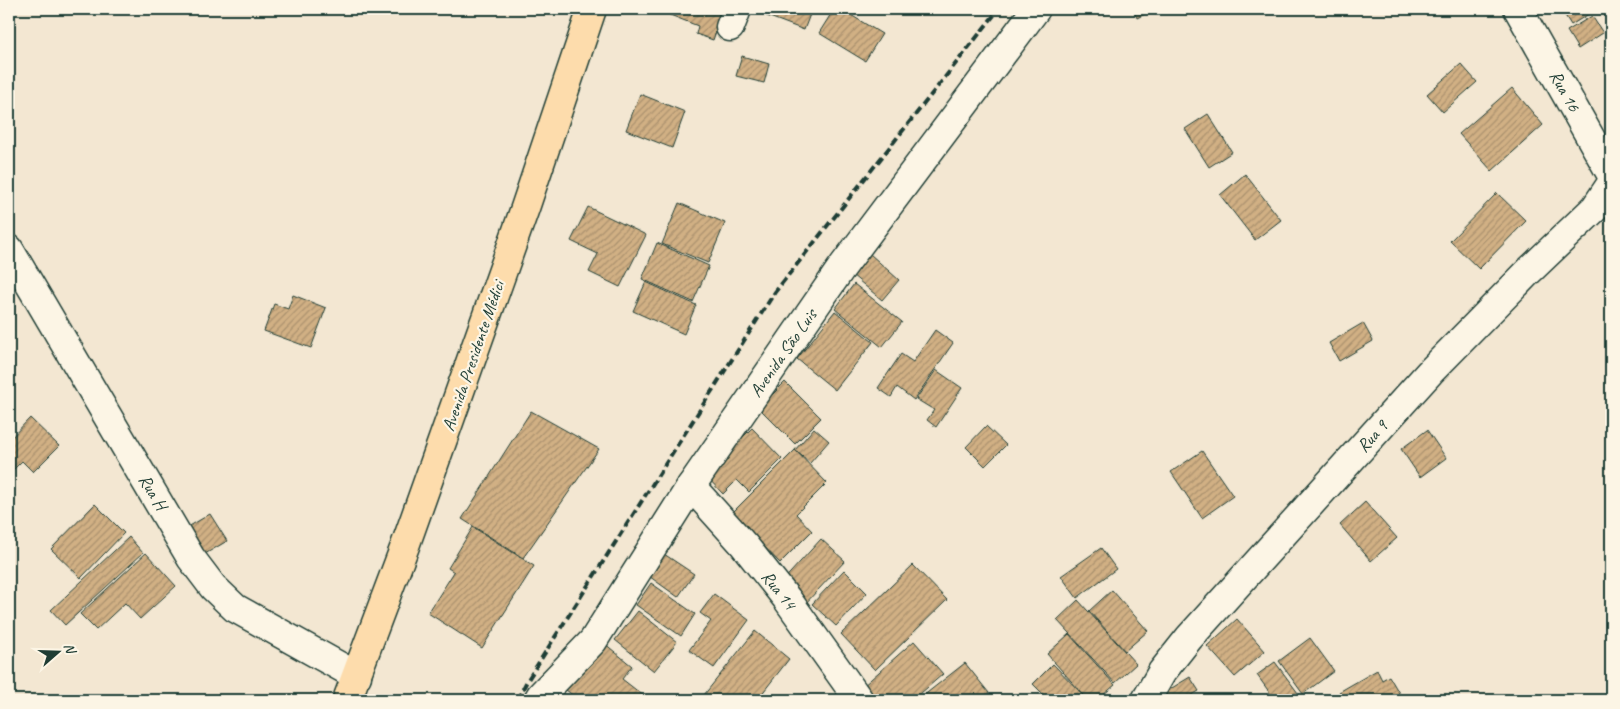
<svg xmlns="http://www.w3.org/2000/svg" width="1620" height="709" font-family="Caveat,sans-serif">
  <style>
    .building { fill: url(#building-hatch); stroke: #1f3d34 }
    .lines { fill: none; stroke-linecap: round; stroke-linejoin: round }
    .minor-casing { stroke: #1f3d34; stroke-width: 31 }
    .major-casing { stroke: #1f3d34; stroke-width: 31 }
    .minor { stroke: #fcf5e5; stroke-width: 28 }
    .major { stroke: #fddcac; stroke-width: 28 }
    .rail { stroke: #1f3d34; stroke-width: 4; stroke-dasharray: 8 4; stroke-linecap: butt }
    .labels { text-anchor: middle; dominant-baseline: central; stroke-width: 4.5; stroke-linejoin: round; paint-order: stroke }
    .street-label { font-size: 18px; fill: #1f3d34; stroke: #fcf5e5 }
  </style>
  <defs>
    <pattern id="building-hatch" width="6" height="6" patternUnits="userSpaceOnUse" patternTransform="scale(1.25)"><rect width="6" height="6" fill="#d1b084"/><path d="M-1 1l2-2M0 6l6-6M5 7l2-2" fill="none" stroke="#a9906d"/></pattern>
  </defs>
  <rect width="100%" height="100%" fill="#f3e7d2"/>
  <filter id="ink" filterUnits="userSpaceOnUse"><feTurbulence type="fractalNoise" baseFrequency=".02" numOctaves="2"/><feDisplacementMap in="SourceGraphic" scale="10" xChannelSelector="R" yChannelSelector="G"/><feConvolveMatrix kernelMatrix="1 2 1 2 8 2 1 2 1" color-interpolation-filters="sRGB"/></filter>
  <g filter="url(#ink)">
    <g class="building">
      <path d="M667,9H724L713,40L696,34L698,26L665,13Z"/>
      <path d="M752,9H812L804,30L751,10Z"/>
      <path d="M834,9H841L882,34L865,61L819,33Z"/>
      <path d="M1133,9H1155L1137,18Z"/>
      <path d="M1561,9H1597L1571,25Z"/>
      <path d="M1592,16L1603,33L1578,49L1567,31Z"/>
      <path d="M742,56L769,64L764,83L736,76Z"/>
      <path d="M1461,64L1477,82L1443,112L1427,94Z"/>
      <path d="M1512,88L1543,125L1492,171L1459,134Z"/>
      <path d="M640,94L685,112L672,148L626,130Z"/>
      <path d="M1208,114L1232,152L1209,167L1185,129Z"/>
      <path d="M1245,174L1281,220L1255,240L1220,195Z"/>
      <path d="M1497,193L1526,221L1479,269L1450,241Z"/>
      <path d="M679,203L725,223L708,263L662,244Z"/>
      <path d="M588,207L646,235L620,287L589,272L598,254L571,241Z"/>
      <path d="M657,243L709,266L693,302L642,279Z"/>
      <path d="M870,254L899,280L882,300L852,275Z"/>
      <path d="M646,282L696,305L684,334L633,311Z"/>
      <path d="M854,284L902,322L882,347L835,309Z"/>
      <path d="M293,295L326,308L311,348L264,331L274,304L288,309Z"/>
      <path d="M835,311L873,342L835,390L797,359Z"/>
      <path d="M1363,323L1373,341L1339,361L1329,343Z"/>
      <path d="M935,330L953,343L914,400L897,387L891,397L878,388L901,354L913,362Z"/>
      <path d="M936,370L962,388L936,427L927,420L934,410L916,399Z"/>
      <path d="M785,382L821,418L795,444L759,408Z"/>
      <path d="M531,411L599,449L523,558L462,519Z"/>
      <path d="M30,418L59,446L33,472L22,461L9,474V440Z"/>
      <path d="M986,426L1006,445L985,466L966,447Z"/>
      <path d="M752,428L782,459L749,492L737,480L723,494L705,475Z"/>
      <path d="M814,428L829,441L810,463L795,450Z"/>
      <path d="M1427,430L1446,458L1420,477L1401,449Z"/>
      <path d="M795,450L827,483L796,514L812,531L780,563L732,513Z"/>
      <path d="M1202,451L1233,496L1202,518L1171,472Z"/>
      <path d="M1365,502L1397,538L1371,561L1340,525Z"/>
      <path d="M95,504L124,533L81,578L51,549Z"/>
      <path d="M210,514L227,541L205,554L188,527Z"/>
      <path d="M473,527L534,566L482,648L428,613L454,572L448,568Z"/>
      <path d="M129,537L143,553L65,625L51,610Z"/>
      <path d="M821,539L845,561L804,605L780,584Z"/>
      <path d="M1101,548L1116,569L1077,598L1061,576Z"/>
      <path d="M661,552L694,574L678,597L646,574Z"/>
      <path d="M146,553L176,586L140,619L125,603L96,630L80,614Z"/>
      <path d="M913,565L947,600L875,670L841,634Z"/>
      <path d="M844,570L867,593L836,626L812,604Z"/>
      <path d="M651,583L695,614L681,636L636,605Z"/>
      <path d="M1112,590L1148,631L1125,651L1089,611Z"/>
      <path d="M714,594L749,620L714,668L689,650L711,621L700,613Z"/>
      <path d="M1078,600L1136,664L1115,683L1057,620Z"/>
      <path d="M638,611L677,642L654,671L615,640Z"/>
      <path d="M1237,619L1265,651L1235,677L1207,646Z"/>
      <path d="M755,631L789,659L757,700H700Z"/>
      <path d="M1069,634L1115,685L1097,700H1088L1047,654Z"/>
      <path d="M1310,638L1334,671L1303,694L1279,661Z"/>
      <path d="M914,641L943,674L913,700H874L862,687Z"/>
      <path d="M604,643L632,666L622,679L649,700H579L566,690Z"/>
      <path d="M1275,662L1298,693L1288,700H1275L1257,675Z"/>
      <path d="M965,663L989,693L980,700H918Z"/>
      <path d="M1053,664L1083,695L1077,700H1049L1033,684Z"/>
      <path d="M1377,670L1382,680L1389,676L1402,698L1397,700H1344L1339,692Z"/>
      <path d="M1190,677L1199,691L1192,695L1196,700H1159L1157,697Z"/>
    </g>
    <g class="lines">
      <defs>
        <g id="minor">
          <path d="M1518,9L1611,174"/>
          <path d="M730,27L737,9"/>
          <path d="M9,249L191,558L213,587L235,608L357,676"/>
          <path d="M691,486L744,545L787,599L859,700"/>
          <path d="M538,700L541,695L593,641L691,486L840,270L1036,9"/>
          <path d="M1146,700L1162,672L1189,638L1430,372L1530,270L1595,208L1611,184"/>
        </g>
        <path id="major" d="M347,700L405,546L525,208L592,9"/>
      </defs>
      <use href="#minor" class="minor-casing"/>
      <use href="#major" class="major-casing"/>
      <use href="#minor" class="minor"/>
      <use href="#major" class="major"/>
      <path class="rail" d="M517,700L527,681L775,292L999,9"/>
    </g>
  </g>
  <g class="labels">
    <g class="street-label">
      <text transform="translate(1565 91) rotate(61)">Rua 16</text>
      <text transform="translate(783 353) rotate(-55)">Avenida São Luis</text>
      <text transform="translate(473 356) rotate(-71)">Avenida Presidente Médici</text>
      <text transform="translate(1372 436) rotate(-48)">Rua 9</text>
      <text transform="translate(153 492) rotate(59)">Rua H</text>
      <text transform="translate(779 590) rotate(52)">Rua 14</text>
    </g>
  </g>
  <rect width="1620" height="709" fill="none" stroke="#fcf5e5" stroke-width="30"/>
  <rect x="15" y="15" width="1590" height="679" fill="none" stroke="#1f3d34" stroke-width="2" filter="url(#ink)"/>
  <g transform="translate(58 652) rotate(70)" stroke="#fcf5e5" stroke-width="4" paint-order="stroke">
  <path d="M0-4L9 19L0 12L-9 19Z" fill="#1f3d34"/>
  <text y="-8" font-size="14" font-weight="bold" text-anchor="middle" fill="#1f3d34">N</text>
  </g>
</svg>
